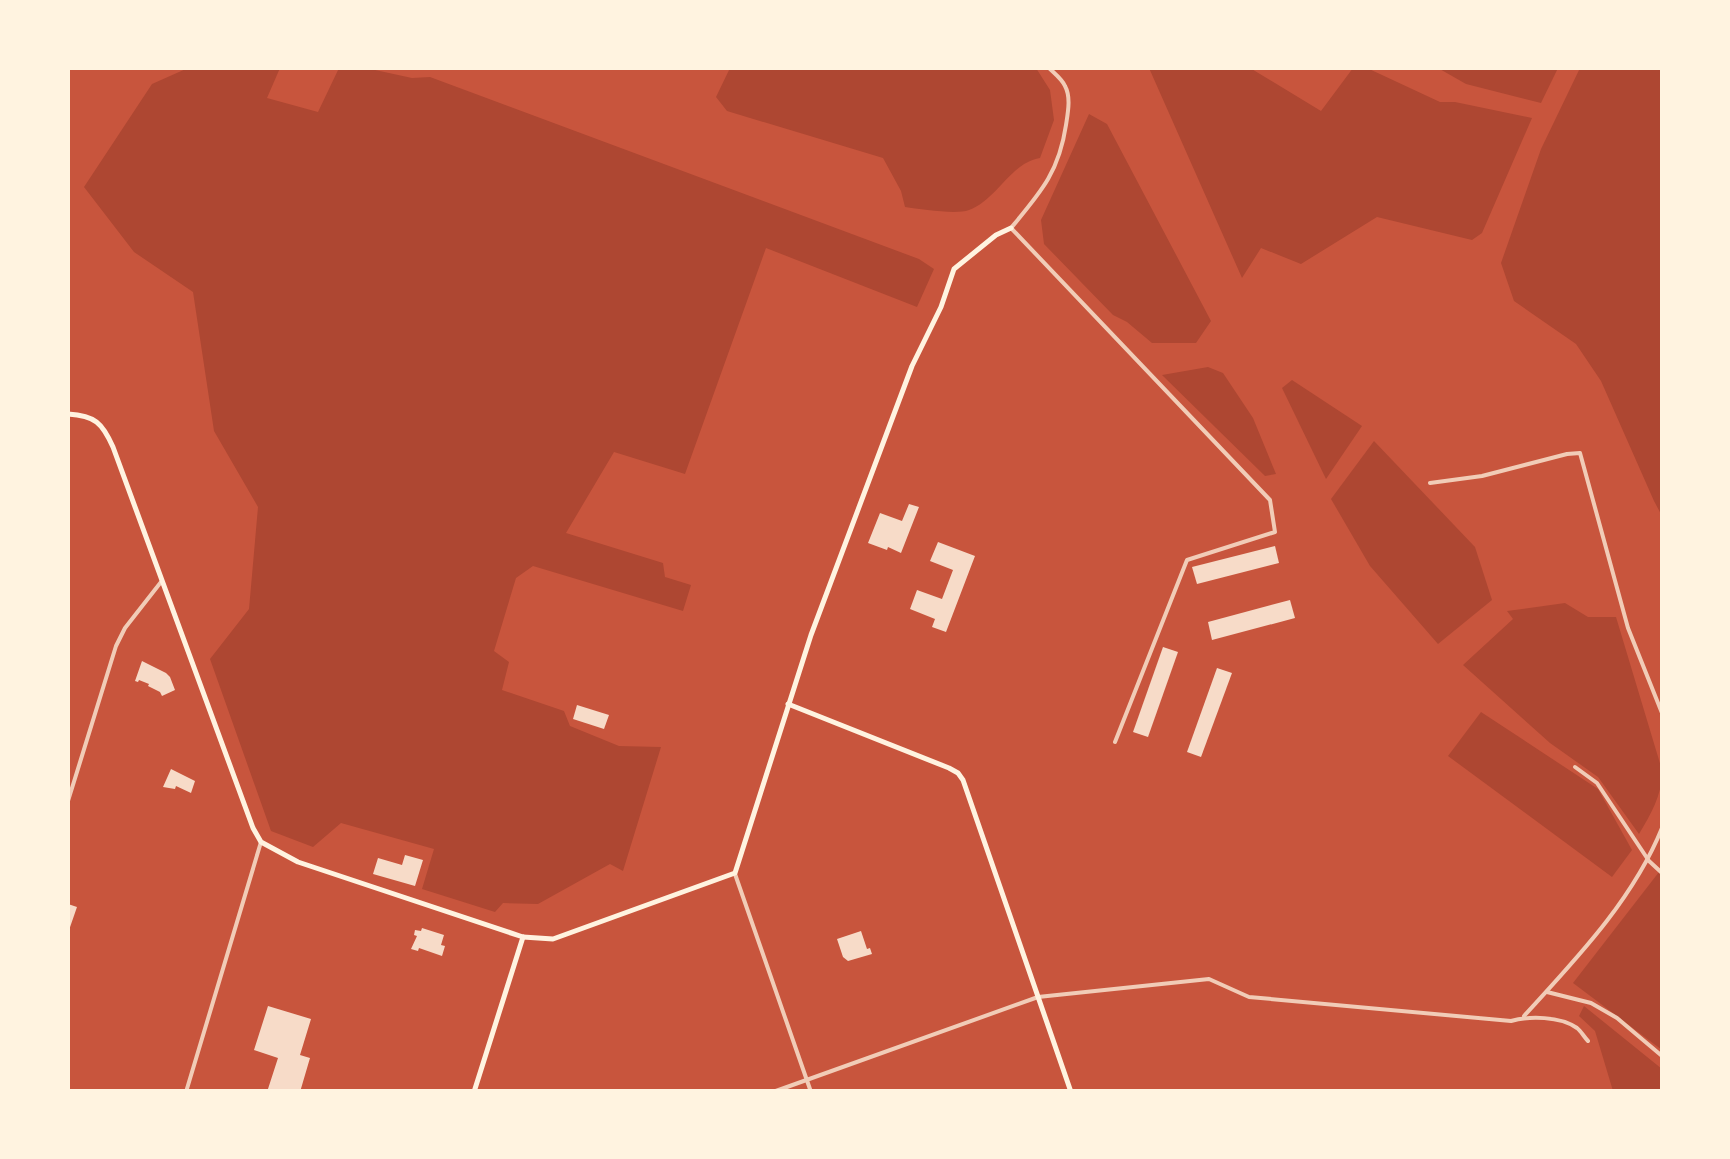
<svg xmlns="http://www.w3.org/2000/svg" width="1730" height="1159" font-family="Raleway,sans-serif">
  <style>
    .green { fill: #ae4732 }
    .building { fill: #f7dbc8 }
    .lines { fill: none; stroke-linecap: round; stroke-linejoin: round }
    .minor { stroke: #f1ccb7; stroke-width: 4 }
    .tertiary { stroke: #f1ccb7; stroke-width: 4 }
    .secondary { stroke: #fff3e0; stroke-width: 5 }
  </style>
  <rect width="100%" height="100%" fill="#c8553d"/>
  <g class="green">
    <path d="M188,68H280L267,98L318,112L339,68H366L412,78L430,77L919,259L934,269L917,307L766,248L685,474L614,452L566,533L663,563L665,577L691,585L683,611L533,566L516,578L494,651L509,662L502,690L564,711L570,726L619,746L661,747L623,871L610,864L538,904L503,903L495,912L422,889L434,849L341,823L313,847L271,831L210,659L249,609L258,507L214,431L193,292L134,252L84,187L152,84Z"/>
    <path d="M730,68H1036L1050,90L1054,120L1040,158C1010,163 998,199 969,210C956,215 921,209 905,207L901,191L883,158L727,111L716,97Z"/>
    <path d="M1149,68H1250L1321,111L1353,68H1367L1440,102H1455L1532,118L1482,233L1472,240L1377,217L1301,264L1261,248L1242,278Z"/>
    <path d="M1438,68H1558L1541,103L1466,84Z"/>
    <path d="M1580,68H1662V516L1654,501L1601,381L1576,344L1514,301L1501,263L1541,149Z"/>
    <path d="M1089,114L1107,124L1211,321L1196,343H1152L1127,322L1113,315L1044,244L1041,220Z"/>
    <path d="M1208,367L1223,373L1253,418L1276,474L1265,476L1162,375Z"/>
    <path d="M1292,380L1362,426L1326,479L1282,388Z"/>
    <path d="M1374,441L1475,547L1492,600L1438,644L1370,566L1331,499Z"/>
    <path d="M1565,603L1588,617H1616L1662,770C1663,793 1651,814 1639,834L1598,777L1550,743L1463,665L1513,619L1507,611Z"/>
    <path d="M1481,712L1598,789L1632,850L1612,877L1448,756Z"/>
    <path d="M1659,872L1662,875V1050L1573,983Z"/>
    <path d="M1584,1006L1662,1069V1091H1613L1595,1031L1579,1016Z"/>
  </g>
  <g class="building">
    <path d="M909,504L919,507L901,553L888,547L887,550L868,543L880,513L902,521Z"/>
    <path d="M938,542L975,556L946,632L932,627L935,619L910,609L917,590L942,599L953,570L930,561Z"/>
    <path d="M1275,546L1279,563L1197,584L1192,567Z"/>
    <path d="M1290,600L1295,618L1212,640L1208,622Z"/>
    <path d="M1163,647L1178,652L1148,737L1133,732Z"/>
    <path d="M142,661L166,673L170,677L175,690L162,696L160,692L148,686L149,684L139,680L138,682L135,681Z"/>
    <path d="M1217,668L1232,673L1201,757L1187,752Z"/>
    <path d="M577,705L609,715L604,729L573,719Z"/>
    <path d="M171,769L195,781L191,793L176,786L175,789L163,787Z"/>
    <path d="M405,855L423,860L415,886L373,874L378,858L402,865Z"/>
    <path d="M68,904L77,907L68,933Z"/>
    <path d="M422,928L444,935L441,945L445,946L442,956L419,948L418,951L411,949L417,936L414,935L415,930L421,931Z"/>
    <path d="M861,931L867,949L870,948L872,954L848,961L843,957L837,939Z"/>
    <path d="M268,1006L311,1019L300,1055L310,1058L300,1092H267L278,1058L254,1050Z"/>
  </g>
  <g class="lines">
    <g class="minor">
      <path d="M1049,68C1054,73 1062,79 1065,86C1071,97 1068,112 1066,125C1059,172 1041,192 1011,228L1270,500L1275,532L1187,560L1115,742"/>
      <path d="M1430,483L1482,476L1567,454L1580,453L1628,628L1662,713"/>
      <path d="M1575,767L1597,783L1649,861L1662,873"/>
      <path d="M68,801L116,646L125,628L161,582"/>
      <path d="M1547,992L1591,1003L1617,1018L1662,1056"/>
      <path d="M1524,1016C1576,959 1633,900 1662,828"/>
      <path d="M773,1092L1038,997L1209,979L1249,997L1511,1021C1529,1016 1560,1016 1577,1028C1581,1031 1584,1037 1588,1041"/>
    </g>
    <g class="tertiary">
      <path d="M735,874L811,1092"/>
      <path d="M186,1092L261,842"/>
    </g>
    <g class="secondary">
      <path d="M68,414C95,416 102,422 113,447L253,828L261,842L298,862L523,937L553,939L735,873L811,635L912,366L941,307L954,269L996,235L1011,228"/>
      <path d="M788,704L949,768L958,773L963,780L1071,1092"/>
      <path d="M474,1092L523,937"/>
    </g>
  </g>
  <rect width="1730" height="1159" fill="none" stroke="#fff3e0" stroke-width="140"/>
</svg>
